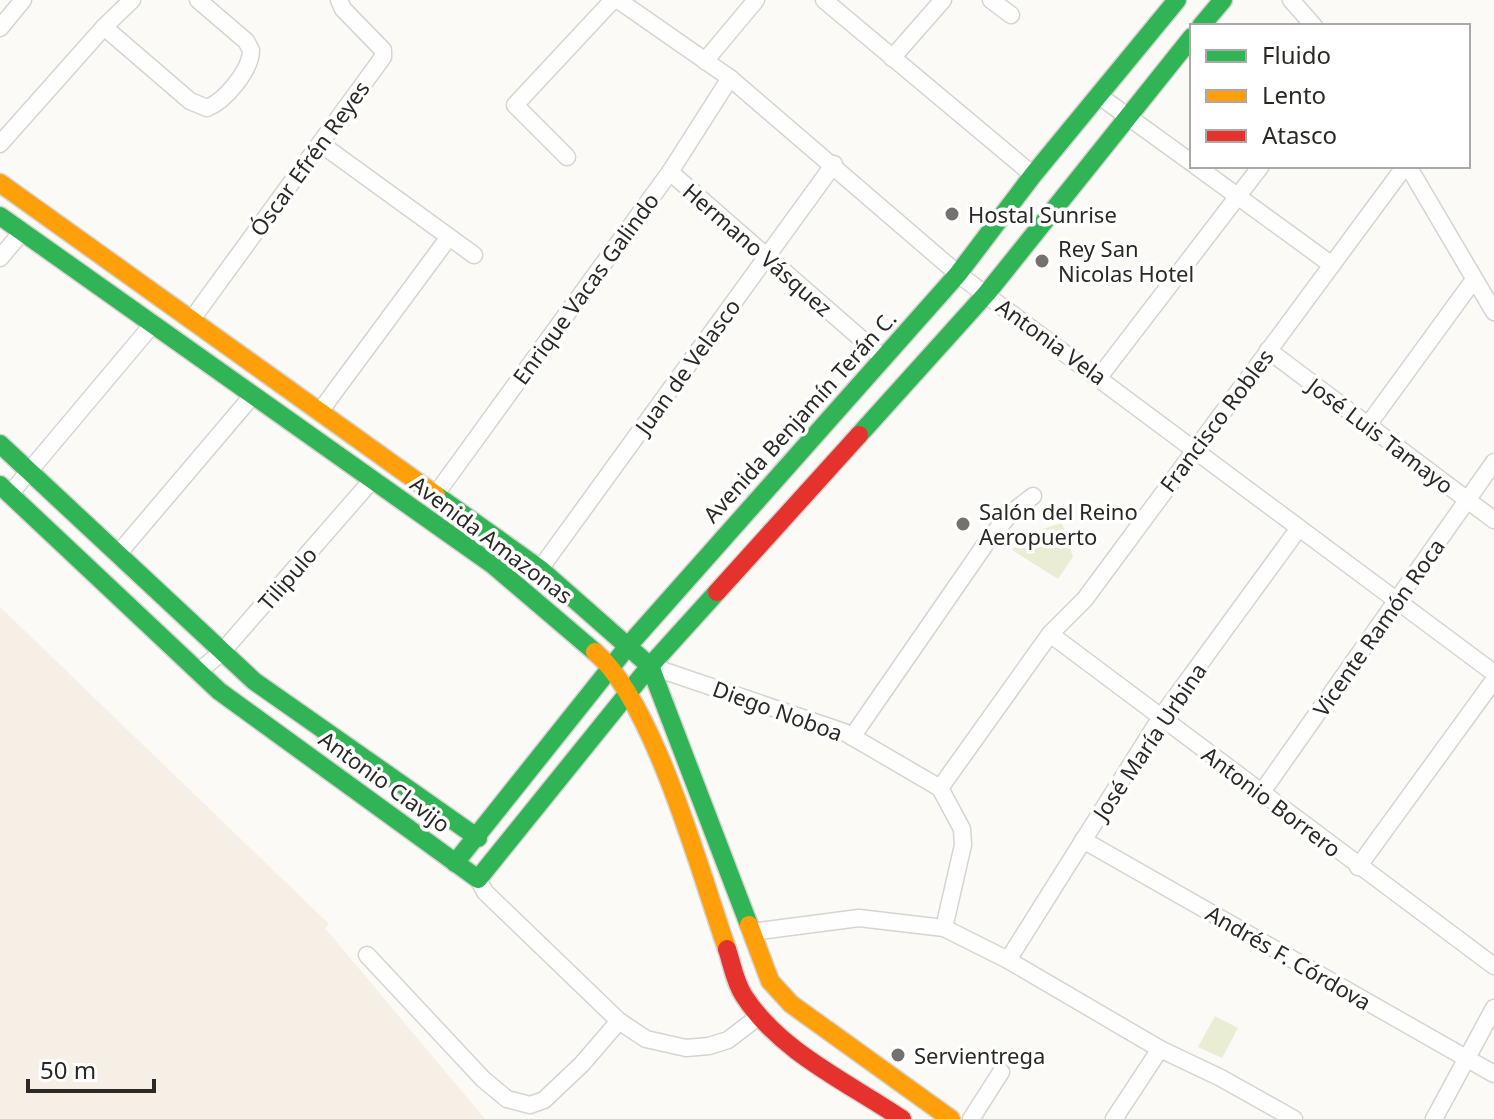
<svg xmlns="http://www.w3.org/2000/svg" width="1494" height="1119" font-family="'Noto Sans',sans-serif">
  <style>
    .built { fill: #f5efe5 }
    .green { fill: #e9edd4 }
    .lines { fill: none; stroke-linecap: round; stroke-linejoin: round }
    .street-casing { stroke: #d6d4d0; stroke-width: 19 }
    .fast-casing { stroke: #d6d4d0; stroke-width: 21 }
    .slow-casing { stroke: #d6d4d0; stroke-width: 21 }
    .jam-casing { stroke: #d6d4d0; stroke-width: 21 }
    .street { stroke: #fffefe; stroke-width: 16 }
    .fast { stroke: #30b455; stroke-width: 18 }
    .slow { stroke: #ff9f0a; stroke-width: 18 }
    .jam { stroke: #e5322d; stroke-width: 18 }
    .poi-dot { fill: #74726f; stroke: #fff; stroke-width: 3 }
    .labels { text-anchor: middle; dominant-baseline: central; stroke-width: 7; stroke-linejoin: round; paint-order: stroke }
    .street-label { font-size: 22px; fill: #2b2926; stroke: #fff }
    .poi-label { font-size: 22px; fill: #2b2926; stroke: #fff; text-anchor: start }
  </style>
  <rect width="100%" height="100%" fill="#fcfaf7"/>
  <path class="built" d="M0,607L329,924L325,928L485,1119H0Z"/>
  <g class="green">
    <path d="M1062,523L1073,557L1058,579L1012,550L1030,533Z"/>
    <path d="M1215,1016L1238,1028L1222,1058L1198,1047Z"/>
  </g>
  <g class="lines">
    <defs>
      <g id="street">
        <path d="M618,0L730,78L958,274L1494,673"/>
        <path d="M824,0L1033,175"/>
        <path d="M991,0L1011,15"/>
        <path d="M1291,0L1314,26"/>
        <path d="M104,27L190,101L207,108C225,101 251,70 251,50L246,41L198,0"/>
        <path d="M0,28L23,0"/>
        <path d="M892,58L943,0"/>
        <path d="M705,61L756,0"/>
        <path d="M1098,95L1192,163"/>
        <path d="M0,144L104,27L132,0"/>
        <path d="M321,144L474,255"/>
        <path d="M567,157L515,105L613,0"/>
        <path d="M1196,166L1332,265"/>
        <path d="M1408,166L1494,312"/>
        <path d="M670,172L882,357"/>
        <path d="M0,258L22,232"/>
        <path d="M192,319L383,57V50L343,9L339,0"/>
        <path d="M1268,350L1494,520"/>
        <path d="M1100,376L1261,166"/>
        <path d="M321,410L449,237"/>
        <path d="M1368,425L1473,281"/>
        <path d="M10,494L152,325"/>
        <path d="M436,494L670,172L730,78"/>
        <path d="M118,554L253,395"/>
        <path d="M540,569L834,164"/>
        <path d="M1050,634L1494,966"/>
        <path d="M650,666L844,732L940,788L962,829L963,845L944,928"/>
        <path d="M198,672L222,652L372,480"/>
        <path d="M852,737L989,539L1011,513L1033,496"/>
        <path d="M940,788L1050,634L1085,599L1405,166"/>
        <path d="M1262,792L1494,462"/>
        <path d="M1083,840L1494,1074"/>
        <path d="M1358,867L1494,680"/>
        <path d="M478,879L485,892L619,1021L646,1039L686,1048L709,1046L728,1040L758,1017"/>
        <path d="M751,932L859,918L944,928L1008,960L1160,1049L1221,1078L1294,1119"/>
        <path d="M367,955L483,1079L507,1099L530,1105L544,1100L582,1064L619,1021"/>
        <path d="M1008,960L1161,717L1299,528"/>
        <path d="M971,1119L1001,1072"/>
        <path d="M1114,1119L1160,1049"/>
        <path d="M1434,1119L1494,1008"/>
      </g>
      <g id="fast">
        <path d="M1201,26L1223,0"/>
        <path d="M0,216L493,565L595,652"/>
        <path d="M859,435L987,293L1192,37"/>
        <path d="M0,444L254,681L478,838"/>
        <path d="M0,485L219,691L478,879L650,666L717,592"/>
        <path d="M436,495L540,569L650,666L749,925"/>
        <path d="M455,863L628,646L958,274L1033,175L1177,0"/>
      </g>
      <g id="slow">
        <path d="M0,183L436,495"/>
        <path d="M595,652C654,702 700,872 727,949"/>
        <path d="M749,925L770,981L791,1004L951,1119"/>
      </g>
      <g id="jam">
        <path d="M717,592L859,435"/>
        <path d="M727,949C732,964 735,983 744,996C780,1052 849,1083 902,1119"/>
      </g>
    </defs>
    <use href="#street" class="street-casing"/>
    <use href="#fast" class="fast-casing"/>
    <use href="#slow" class="slow-casing"/>
    <use href="#jam" class="jam-casing"/>
    <use href="#street" class="street"/>
    <use href="#fast" class="fast"/>
    <use href="#slow" class="slow"/>
    <use href="#jam" class="jam"/>
  </g>
  <g class="poi-dot">
    <circle cx="952" cy="214" r="8"/>
    <circle cx="1042" cy="261" r="8"/>
    <circle cx="963" cy="524" r="8"/>
    <circle cx="898" cy="1055" r="8"/>
  </g>
  <g class="labels">
    <g class="street-label">
      <text transform="translate(309 158) rotate(-54)">Óscar Efrén Reyes</text>
      <text transform="translate(758 249) rotate(41)">Hermano Vásquez</text>
      <text transform="translate(585 288) rotate(-54)">Enrique Vacas Galindo</text>
      <text transform="translate(1052 341) rotate(36)">Antonia Vela</text>
      <text transform="translate(687 366) rotate(-54)">Juan de Velasco</text>
      <text transform="translate(799 416) rotate(-48)">Avenida Benjamín Terán C.</text>
      <text transform="translate(1216 420) rotate(-53)">Francisco Robles</text>
      <text transform="translate(1381 435) rotate(37)">José Luis Tamayo</text>
      <text transform="translate(492 539) rotate(37)">Avenida Amazonas</text>
      <text transform="translate(287 578) rotate(-49)">Tilipulo</text>
      <text transform="translate(1378 627) rotate(-55)">Vicente Ramón Roca</text>
      <text transform="translate(778 710) rotate(20)">Diego Noboa</text>
      <text transform="translate(1149 741) rotate(-56)">José María Urbina</text>
      <text transform="translate(385 781) rotate(36)">Antonio Clavijo</text>
      <text transform="translate(1272 801) rotate(37)">Antonio Borrero</text>
      <text transform="translate(1289 957) rotate(30)">Andrés F. Córdova</text>
    </g>
    <g class="poi-label">
      <text x="968" y="214">Hostal Sunrise</text>
      <text x="1058" y="248">Rey San<tspan x="1058" dy="25">Nicolas Hotel</tspan></text>
      <text x="979" y="511">Salón del Reino<tspan x="979" dy="25">Aeropuerto</tspan></text>
      <text x="914" y="1055">Servientrega</text>
    </g>
  </g>
  <rect x="1190" y="24" width="280" height="144" fill="#ffffff" stroke="#aaa9a8" stroke-width="2"/>
  <rect x="1206" y="50" width="40" height="12" fill="#30b455" stroke="#aaa9a8" stroke-width="2"/>
  <text x="1262" y="64" font-size="24" fill="#2b2926">Fluido</text>
  <rect x="1206" y="90" width="40" height="12" fill="#ff9f0a" stroke="#aaa9a8" stroke-width="2"/>
  <text x="1262" y="104" font-size="24" fill="#2b2926">Lento</text>
  <rect x="1206" y="130" width="40" height="12" fill="#e5322d" stroke="#aaa9a8" stroke-width="2"/>
  <text x="1262" y="144" font-size="24" fill="#2b2926">Atasco</text>
  <path d="M28 1079v12h126v-12" fill="none" stroke="#2b2926" stroke-width="4"/>
  <text x="40" y="1079" font-size="24" fill="#2b2926" stroke="#ffffff" stroke-width="6" paint-order="stroke">50 m</text>
</svg>
